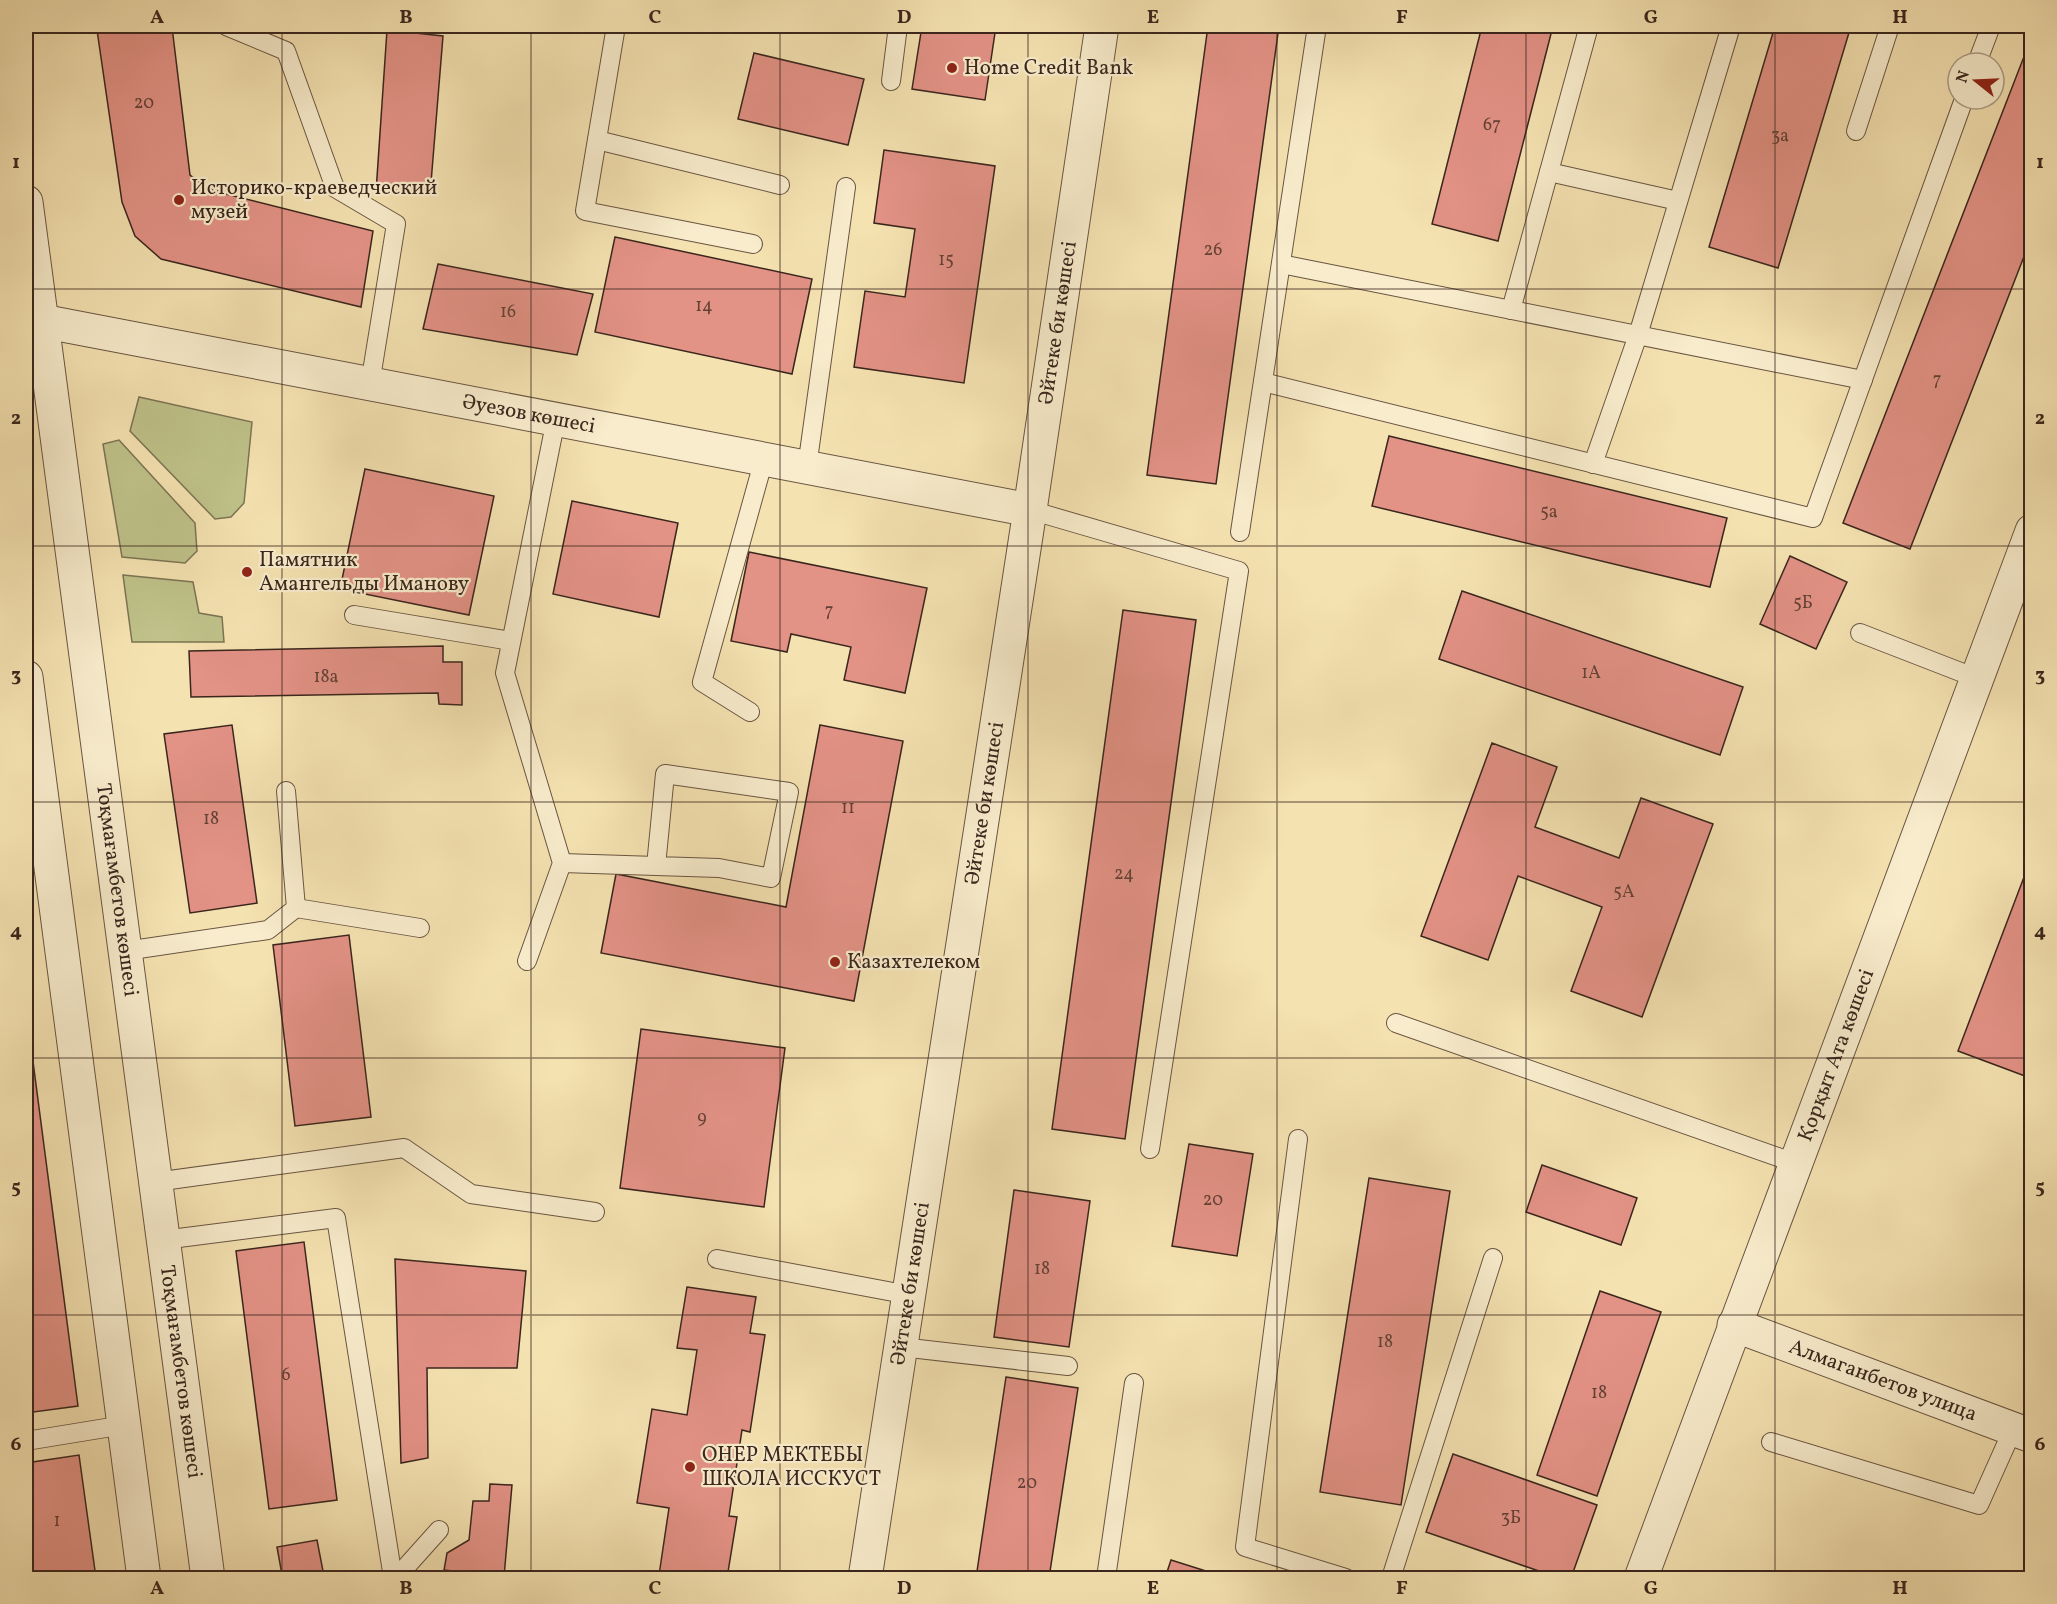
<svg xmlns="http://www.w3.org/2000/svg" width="2057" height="1604" font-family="Vollkorn,serif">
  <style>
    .green { fill: #bfc28a; stroke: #7c7454; stroke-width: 1.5 }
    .building { fill: #e39286; stroke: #3a261d; stroke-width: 1.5 }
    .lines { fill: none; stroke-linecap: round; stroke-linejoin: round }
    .service-casing { stroke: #695542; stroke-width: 20 }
    .minor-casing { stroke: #695542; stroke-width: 35 }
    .tertiary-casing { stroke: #695542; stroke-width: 35 }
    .service { stroke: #f8eccc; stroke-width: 18 }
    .minor { stroke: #f8eccc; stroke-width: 33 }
    .tertiary { stroke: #f8eccc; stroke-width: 33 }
    .grid { fill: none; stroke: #3a261d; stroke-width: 1.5; stroke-opacity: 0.55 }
    .poi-dot { fill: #8f2418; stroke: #f8eccc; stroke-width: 2 }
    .labels { text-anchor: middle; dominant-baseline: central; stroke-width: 4.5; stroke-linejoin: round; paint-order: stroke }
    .number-label { font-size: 18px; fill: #644137 }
    .poi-label { font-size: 21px; fill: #3a261d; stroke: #f8eccc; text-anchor: start }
    .street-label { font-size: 21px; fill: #3a261d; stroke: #f8eccc }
    .neatline { fill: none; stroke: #3a261d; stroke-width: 2 }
    .grid-label { font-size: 20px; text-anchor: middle; font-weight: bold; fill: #3a261d }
  </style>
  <rect width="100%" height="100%" fill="#f5e2b1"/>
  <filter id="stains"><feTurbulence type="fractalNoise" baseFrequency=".00333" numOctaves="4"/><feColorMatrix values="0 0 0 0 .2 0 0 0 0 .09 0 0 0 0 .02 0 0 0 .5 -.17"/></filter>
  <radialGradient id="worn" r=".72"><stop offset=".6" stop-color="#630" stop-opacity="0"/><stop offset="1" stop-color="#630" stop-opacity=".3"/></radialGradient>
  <g class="green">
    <path d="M139,397L252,422L244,503L231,517L215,519L130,431Z"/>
    <path d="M119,440L195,523L197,551L185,563L122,557L103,444Z"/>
    <path d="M123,575L193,582L199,613L222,617L224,642H132Z"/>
  </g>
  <g class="building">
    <path d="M922,26H996L985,100L912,89Z"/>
    <path d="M1208,26H1279L1216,484L1147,475Z"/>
    <path d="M1482,26H1553L1498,241L1432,224Z"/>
    <path d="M1775,26H1851L1778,268L1709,247Z"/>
    <path d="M172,27L190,175L206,187L226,194L373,231L361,307L161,259L135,236L122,202L97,30Z"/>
    <path d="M387,30L443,36L430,195L376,192Z"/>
    <path d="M2032,36V236L1910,549L1843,523Z"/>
    <path d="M754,53L864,79L848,145L738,119Z"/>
    <path d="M884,150L995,166L964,383L854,367L865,291L905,297L915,229L874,223Z"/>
    <path d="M615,237L812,279L792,374L595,332Z"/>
    <path d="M438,264L593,294L577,355L423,329Z"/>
    <path d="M1389,436L1727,518L1710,587L1372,506Z"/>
    <path d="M365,469L494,496L469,615L340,589Z"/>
    <path d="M572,501L678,523L659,617L553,594Z"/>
    <path d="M749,552L927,588L905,693L844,680L851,647L791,634L787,652L731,641Z"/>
    <path d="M1790,556L1847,582L1816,649L1760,624Z"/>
    <path d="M1462,591L1743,687L1720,755L1439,659Z"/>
    <path d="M1123,610L1196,620L1125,1139L1052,1129Z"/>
    <path d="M443,646V662H462V705L439,704L438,693L191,697L189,651Z"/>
    <path d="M232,725L257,903L190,913L164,734Z"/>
    <path d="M820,725L903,741L854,1001L601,953L616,874L786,907Z"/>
    <path d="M1492,743L1557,767L1535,827L1619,858L1641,798L1713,824L1642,1017L1571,991L1602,907L1518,876L1488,960L1421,936Z"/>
    <path d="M2032,856V1059L2025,1076L1958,1051Z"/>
    <path d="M349,935L371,1117L295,1126L273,945Z"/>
    <path d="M26,1008L78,1406L26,1413Z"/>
    <path d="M641,1029L785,1048L764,1207L620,1188Z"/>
    <path d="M1189,1144L1253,1154L1237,1256L1172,1246Z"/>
    <path d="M1542,1165L1637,1198L1621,1245L1526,1212Z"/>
    <path d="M1369,1178L1450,1191L1401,1505L1320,1492Z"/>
    <path d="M1014,1190L1090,1201L1069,1347L994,1337Z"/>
    <path d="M304,1242L337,1500L269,1509L236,1251Z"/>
    <path d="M395,1259L526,1271L517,1368H427L428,1458L401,1463Z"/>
    <path d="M687,1287L756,1297L750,1333L765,1335L750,1432L742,1430L729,1516L737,1517L727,1578H634L635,1571L659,1575L669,1508L637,1503L652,1409L687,1415L697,1350L677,1348Z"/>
    <path d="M1600,1291L1661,1312L1597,1496L1537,1475Z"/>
    <path d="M1006,1377L1078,1388L1049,1578H976Z"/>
    <path d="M1453,1454L1597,1505L1571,1578H1559L1426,1532Z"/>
    <path d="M79,1455L96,1578H26V1463Z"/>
    <path d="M490,1484L512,1485L504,1577L444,1570L447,1553L469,1540L473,1501H489Z"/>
    <path d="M317,1540L323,1571L282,1575L277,1547Z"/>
    <path d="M1171,1560L1228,1578H1165Z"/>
  </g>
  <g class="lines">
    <defs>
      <g id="service">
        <path d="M226,26L286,51L335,188L396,224L370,384"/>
        <path d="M616,26L585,211L753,244"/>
        <path d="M1977,63L1991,26"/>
        <path d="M891,81L898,26"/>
        <path d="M1856,131L1890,26"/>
        <path d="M597,140L780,185"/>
        <path d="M1549,172L1678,201"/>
        <path d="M1281,264L1863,380"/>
        <path d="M1511,310L1589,26"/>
        <path d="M1263,382L1813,518L1964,99"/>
        <path d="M1593,464L1638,335L1731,26"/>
        <path d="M807,467L846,187"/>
        <path d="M1030,510L1239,571L1150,1149"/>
        <path d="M1240,532L1317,26"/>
        <path d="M354,615L511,641"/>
        <path d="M1860,633L1976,678"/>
        <path d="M750,712L702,682L764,459"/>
        <path d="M562,863L719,868L771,878L789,792L665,774L656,866"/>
        <path d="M296,908L420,928"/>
        <path d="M125,951L268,930L296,908L286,791"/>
        <path d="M527,961L562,863L505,673L556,419"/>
        <path d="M1396,1023L1795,1163"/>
        <path d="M1298,1139L1245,1547L1346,1578"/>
        <path d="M155,1182L404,1148L471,1194L595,1212"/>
        <path d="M163,1240L336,1218L393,1578"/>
        <path d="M717,1259L909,1295"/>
        <path d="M901,1347L1068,1366"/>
        <path d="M26,1441L124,1425"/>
        <path d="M1771,1442L1979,1505L2013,1429"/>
        <path d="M396,1578L439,1530"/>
        <path d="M1106,1578L1134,1383"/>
        <path d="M1391,1578L1493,1258"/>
      </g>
      <g id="minor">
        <path id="s1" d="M26,318L1030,510"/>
        <path id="s2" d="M1734,1325L2032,1436"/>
        <path id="s3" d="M865,1578L1030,510L1102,26"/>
      </g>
      <g id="tertiary">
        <path id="s4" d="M26,202L208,1578"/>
        <path d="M26,677L144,1578"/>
        <path id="s5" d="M1641,1578L2032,531"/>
      </g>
    </defs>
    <use href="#service" class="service-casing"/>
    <use href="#minor" class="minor-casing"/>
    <use href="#tertiary" class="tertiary-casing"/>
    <use href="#service" class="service"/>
    <use href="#minor" class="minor"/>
    <use href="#tertiary" class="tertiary"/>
  </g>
  <path class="grid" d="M282,26V1578M531,26V1578M780,26V1578M1028,26V1578M1277,26V1578M1526,26V1578M1775,26V1578M26,289H2032M26,546H2032M26,802H2032M26,1058H2032M26,1315H2032"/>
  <g class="poi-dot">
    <circle cx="952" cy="68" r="6"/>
    <circle cx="179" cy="200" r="6"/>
    <circle cx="247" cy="572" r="6"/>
    <circle cx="835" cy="962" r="6"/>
    <circle cx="690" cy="1467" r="6"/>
  </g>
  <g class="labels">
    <g class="number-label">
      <text x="144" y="103">20</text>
      <text x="1492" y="125">67</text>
      <text x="1780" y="136">3а</text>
      <text x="1213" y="250">26</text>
      <text x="946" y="260">15</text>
      <text x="704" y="306">14</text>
      <text x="508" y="312">16</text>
      <text x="1937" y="380">7</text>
      <text x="1549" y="512">5а</text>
      <text x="1803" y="603">5Б</text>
      <text x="829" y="611">7</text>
      <text x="1591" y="673">1А</text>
      <text x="326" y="677">18а</text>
      <text x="848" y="808">11</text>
      <text x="211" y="819">18</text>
      <text x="1124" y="874">24</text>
      <text x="1624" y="892">5А</text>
      <text x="702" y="1118">9</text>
      <text x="1213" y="1200">20</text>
      <text x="1042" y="1269">18</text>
      <text x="1385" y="1342">18</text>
      <text x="286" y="1375">6</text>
      <text x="1599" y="1393">18</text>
      <text x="1027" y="1483">20</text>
      <text x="1511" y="1518">3Б</text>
      <text x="57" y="1521">1</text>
    </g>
    <g class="poi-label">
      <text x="964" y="68">Home Credit Bank</text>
      <text x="191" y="188">Историко-краеведческий<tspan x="191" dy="24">музей</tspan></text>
      <text x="259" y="560">Памятник<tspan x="259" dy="24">Амангельды Иманову</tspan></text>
      <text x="847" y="962">Казахтелеком</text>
      <text x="702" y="1455">ОНЕР МЕКТЕБЫ<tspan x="702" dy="24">ШКОЛА ИССКУСТ</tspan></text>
    </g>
    <g class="street-label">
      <text stroke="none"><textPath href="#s3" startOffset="1270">Әйтеке би көшесі</textPath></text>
      <text stroke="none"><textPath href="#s1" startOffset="512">Әуезов көшесі</textPath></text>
      <text stroke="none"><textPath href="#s3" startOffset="784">Әйтеке би көшесі</textPath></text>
      <text stroke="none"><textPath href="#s4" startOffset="694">Тоқмағамбетов көшесі</textPath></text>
      <text stroke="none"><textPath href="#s5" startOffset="558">Қорқыт Ата көшесі</textPath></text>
      <text stroke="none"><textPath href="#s3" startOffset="298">Әйтеке би көшесі</textPath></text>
      <text stroke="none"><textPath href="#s4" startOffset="1180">Тоқмағамбетов көшесі</textPath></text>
      <text stroke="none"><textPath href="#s2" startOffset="159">Алмаганбетов улица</textPath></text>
    </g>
  </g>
  <rect width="2057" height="1604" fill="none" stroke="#f5e2b1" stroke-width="66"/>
  <g transform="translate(1976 81) rotate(288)"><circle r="28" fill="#f8eccc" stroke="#ac9d86" stroke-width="1.5"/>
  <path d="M0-4.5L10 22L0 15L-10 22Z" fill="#8f2418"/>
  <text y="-9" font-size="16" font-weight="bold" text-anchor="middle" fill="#3a261d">N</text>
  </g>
  <rect x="33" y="33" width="1991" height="1538" class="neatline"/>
  <g class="grid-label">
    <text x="157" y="23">A</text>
    <text x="406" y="23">B</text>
    <text x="655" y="23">C</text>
    <text x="904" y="23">D</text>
    <text x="1153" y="23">E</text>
    <text x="1402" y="23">F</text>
    <text x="1651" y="23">G</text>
    <text x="1900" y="23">H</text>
    <text x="16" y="168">1</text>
    <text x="2040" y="168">1</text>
    <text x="16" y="424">2</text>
    <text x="2040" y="424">2</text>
    <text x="16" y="681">3</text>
    <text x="2040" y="681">3</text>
    <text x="16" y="937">4</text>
    <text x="2040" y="937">4</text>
    <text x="16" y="1193">5</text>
    <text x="2040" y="1193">5</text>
    <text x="16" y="1450">6</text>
    <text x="2040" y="1450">6</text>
    <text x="157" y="1594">A</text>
    <text x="406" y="1594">B</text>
    <text x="655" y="1594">C</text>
    <text x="904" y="1594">D</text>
    <text x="1153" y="1594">E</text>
    <text x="1402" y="1594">F</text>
    <text x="1651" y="1594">G</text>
    <text x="1900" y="1594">H</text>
  </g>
  <rect width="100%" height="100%" filter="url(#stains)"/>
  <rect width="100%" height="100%" fill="url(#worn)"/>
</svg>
